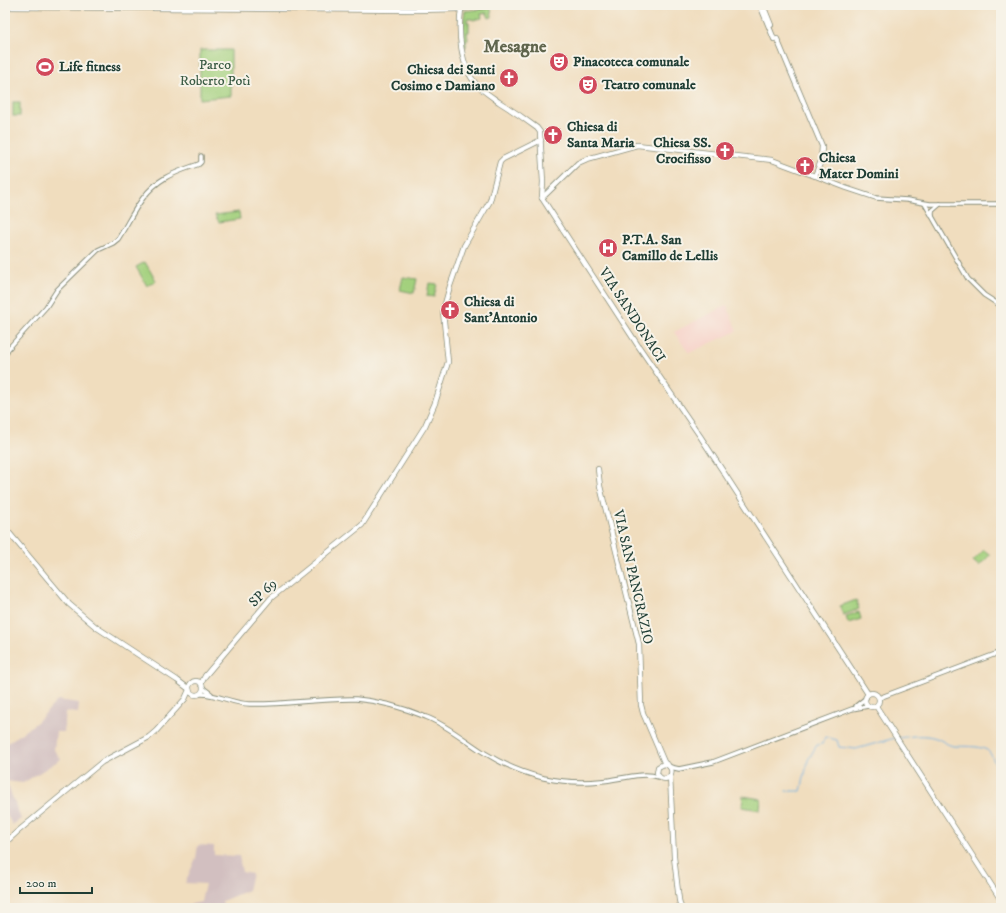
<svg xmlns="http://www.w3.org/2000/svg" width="1006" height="913" font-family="'IM FELL DW Pica',serif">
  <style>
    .built { fill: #f7d1c8 }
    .industrial { fill: #d2bfc0 }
    .green { fill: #a3d07d; stroke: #618658 }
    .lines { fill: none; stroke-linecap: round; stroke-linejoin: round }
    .stream { stroke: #6eafe2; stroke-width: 1 }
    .minor-casing { stroke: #888d79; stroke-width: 5.5 }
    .major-casing { stroke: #888d79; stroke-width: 6 }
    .minor { stroke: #fff; stroke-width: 3.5 }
    .major { stroke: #fff; stroke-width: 4.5 }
    .labels { text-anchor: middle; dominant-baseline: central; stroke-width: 4; stroke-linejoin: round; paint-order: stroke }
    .poi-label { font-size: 14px; font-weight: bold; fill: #1f3d34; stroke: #f7f3e8; text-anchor: start }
    .park-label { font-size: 14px; fill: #395a43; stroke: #f7f3e8 }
    .street-label { font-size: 14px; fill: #1f3d34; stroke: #f7f3e8 }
    .district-label { font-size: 18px; font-weight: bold; fill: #5f654d; stroke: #f7f3e8 }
  </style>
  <rect width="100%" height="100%" fill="#f7f3e8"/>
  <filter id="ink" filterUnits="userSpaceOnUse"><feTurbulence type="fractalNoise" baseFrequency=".025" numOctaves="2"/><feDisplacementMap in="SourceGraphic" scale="8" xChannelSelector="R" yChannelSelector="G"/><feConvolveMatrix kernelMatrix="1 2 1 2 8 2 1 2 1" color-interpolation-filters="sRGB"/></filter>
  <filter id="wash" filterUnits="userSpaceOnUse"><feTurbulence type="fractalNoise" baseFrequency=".012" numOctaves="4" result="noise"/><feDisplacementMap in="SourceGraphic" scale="16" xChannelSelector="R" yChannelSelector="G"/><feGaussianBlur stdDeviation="0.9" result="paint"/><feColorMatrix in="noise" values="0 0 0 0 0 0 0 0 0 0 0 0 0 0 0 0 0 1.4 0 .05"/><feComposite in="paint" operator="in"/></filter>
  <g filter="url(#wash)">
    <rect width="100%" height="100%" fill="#f0ddbe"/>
    <path class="built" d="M727,305L737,331L689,353L674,332Z"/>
    <g class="industrial">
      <path d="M58,700L79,703L78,713L66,712L64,732H56L54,750L61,759L23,783L6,781L21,819L12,825L5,810V745L37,722Z"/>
      <path d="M198,845L214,846V855L239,856L242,872L252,874L248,890L222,901L224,908H174L201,902L205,884L185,883L196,858Z"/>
    </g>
    <g class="green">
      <path d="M491,8L492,17L489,18L487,13L481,14L482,18L473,20V19H467V22L469,23V32H467L468,40L466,41V47H464L462,29L465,11Z"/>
      <path d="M200,50H231V96L200,99Z"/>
      <rect x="13" y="102" width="7" height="14"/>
      <path d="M239,212L240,219L219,222L215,215Z"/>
      <path d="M145,262L156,281L147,286L136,267Z"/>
      <path d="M403,277L417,279L414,293L400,290Z"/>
      <path d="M429,283L437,284L434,297L427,296Z"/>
      <path d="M984,550L990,555L979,566L973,561Z"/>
      <path d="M856,600L859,609L843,615L840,606Z"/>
      <path d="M859,612L861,619L848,623L846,616Z"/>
      <path d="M743,796L761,799L760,810L742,807Z"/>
    </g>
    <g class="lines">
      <g class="stream">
        <path d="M899,738C912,736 924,734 936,738C942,740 947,745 953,746C964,747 977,745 987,750C994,755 993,766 1001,770"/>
        <path d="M786,791H801L808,760L817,745L822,744L825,737L837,740L839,747L856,749L895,738"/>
      </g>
    </g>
  </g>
  <g filter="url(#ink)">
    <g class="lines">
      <defs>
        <g id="minor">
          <path d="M815,176L846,188L876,198L907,200L930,204H1001"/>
          <path d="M925,204L968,279L984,295L1001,306"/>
          <path d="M932,216V211L940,204"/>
          <path d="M5,355L8,349L46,307L57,290L98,250L113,243L118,239C132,217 141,192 165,178C175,172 188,168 199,164L201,162V156"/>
          <path d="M203,688L211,694"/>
          <path d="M200,694C216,693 232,704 250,704C285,705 321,698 356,699C380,701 404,708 426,717C447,725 464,740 483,752C502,764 523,773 544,778C563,782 583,783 601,781C618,780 643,771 658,777"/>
          <path d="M879,698L1001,652"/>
          <path d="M856,706L866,698"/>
          <path d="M670,767L679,769L713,762L852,709L868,706"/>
        </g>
        <g id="major">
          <path d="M760,5L774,39"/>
          <path d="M763,5L771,25"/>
          <path d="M5,7L416,10L461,9L494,5"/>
          <path d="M461,9C458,32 460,67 477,85C483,91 492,97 499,102C512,110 525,119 537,128L540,132L543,182L542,198"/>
          <path d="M542,198L637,344L700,436L868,694"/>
          <path d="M542,198L578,163L587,159L637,145L772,160L815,176L821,161L822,146L777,39"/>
          <path d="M598,469L600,486L639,644L641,705L643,713L664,762C666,764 670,766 671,769C674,779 661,783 657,773L658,767L664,764L668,765"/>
          <path d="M5,528L69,604L96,627L177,680L189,689"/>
          <circle cx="196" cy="688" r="7"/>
          <path d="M201,684L205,676L271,598L362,525L425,426L435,403L448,362L443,311L450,286L464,246L490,201L500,162L503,159L541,140"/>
          <circle cx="872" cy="700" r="7"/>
          <path d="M876,706L1001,900"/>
          <path d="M670,776L674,857L679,900L681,908"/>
          <path d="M5,843L17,832L102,762L149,737L156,731L185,699L189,690"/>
        </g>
      </defs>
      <use href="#minor" class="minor-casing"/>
      <use href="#major" class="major-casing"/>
      <use href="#minor" class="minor"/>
      <use href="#major" class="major"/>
    </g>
  </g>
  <defs>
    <symbol id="theatre-disc" viewBox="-11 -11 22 22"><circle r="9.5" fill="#d1495b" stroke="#f7f3e8"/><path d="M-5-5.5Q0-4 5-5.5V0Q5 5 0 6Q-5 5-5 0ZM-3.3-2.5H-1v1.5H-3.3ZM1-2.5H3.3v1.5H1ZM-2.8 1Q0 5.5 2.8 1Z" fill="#fff"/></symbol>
    <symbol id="stadium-disc" viewBox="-11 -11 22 22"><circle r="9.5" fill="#d1495b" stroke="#f7f3e8"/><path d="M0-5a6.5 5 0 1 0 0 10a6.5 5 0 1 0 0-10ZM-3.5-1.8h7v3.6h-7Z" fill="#fff"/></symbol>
    <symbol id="church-disc" viewBox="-11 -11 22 22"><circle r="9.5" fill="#d1495b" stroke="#f7f3e8"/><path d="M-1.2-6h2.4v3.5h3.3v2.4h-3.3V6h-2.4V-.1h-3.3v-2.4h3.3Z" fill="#fff"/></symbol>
    <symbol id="hospital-disc" viewBox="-11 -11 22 22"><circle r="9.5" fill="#d1495b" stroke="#f7f3e8"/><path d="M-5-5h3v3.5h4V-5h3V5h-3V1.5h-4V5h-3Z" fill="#fff"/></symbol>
  </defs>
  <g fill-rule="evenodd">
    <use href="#theatre-disc" x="548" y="51" width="22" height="22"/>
    <use href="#stadium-disc" x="34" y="56" width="22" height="22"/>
    <use href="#church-disc" x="498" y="67" width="22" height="22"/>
    <use href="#theatre-disc" x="577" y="74" width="22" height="22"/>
    <use href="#church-disc" x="542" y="124" width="22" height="22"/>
    <use href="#church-disc" x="714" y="140" width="22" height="22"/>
    <use href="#church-disc" x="794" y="155" width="22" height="22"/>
    <use href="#hospital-disc" x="597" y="237" width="22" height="22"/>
    <use href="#church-disc" x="439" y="299" width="22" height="22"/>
  </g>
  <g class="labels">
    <g class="poi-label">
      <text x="573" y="62">Pinacoteca comunale</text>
      <text x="59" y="67">Life fitness</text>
      <text x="495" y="70" text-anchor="end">Chiesa dei Santi<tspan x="495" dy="16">Cosimo e Damiano</tspan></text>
      <text x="602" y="85">Teatro comunale</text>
      <text x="567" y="127">Chiesa di<tspan x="567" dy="16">Santa Maria</tspan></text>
      <text x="711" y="143" text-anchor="end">Chiesa SS.<tspan x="711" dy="16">Crocifisso</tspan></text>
      <text x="819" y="158">Chiesa<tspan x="819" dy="16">Mater Domini</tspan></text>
      <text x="622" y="240">P.T.A. San<tspan x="622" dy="16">Camillo de Lellis</tspan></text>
      <text x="464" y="302">Chiesa di<tspan x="464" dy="16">Sant'Antonio</tspan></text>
    </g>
    <g class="park-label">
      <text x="215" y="65">Parco<tspan x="215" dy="16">Roberto Potì</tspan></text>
    </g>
    <g class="street-label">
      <text transform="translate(632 315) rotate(57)">VIA SANDONACI</text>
      <text transform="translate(633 577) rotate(77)">VIA SAN PANCRAZIO</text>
      <text transform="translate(263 593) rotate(-45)">SP 69</text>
    </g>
    <g class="district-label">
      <text x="515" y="47">Mesagne</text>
    </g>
  </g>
  <rect width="1006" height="913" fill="none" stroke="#f7f3e8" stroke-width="20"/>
  <path d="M20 887v6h72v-6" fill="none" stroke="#1f3d34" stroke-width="2"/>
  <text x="26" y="887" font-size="12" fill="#1f3d34" stroke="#f7f3e8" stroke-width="3" paint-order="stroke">200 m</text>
</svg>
